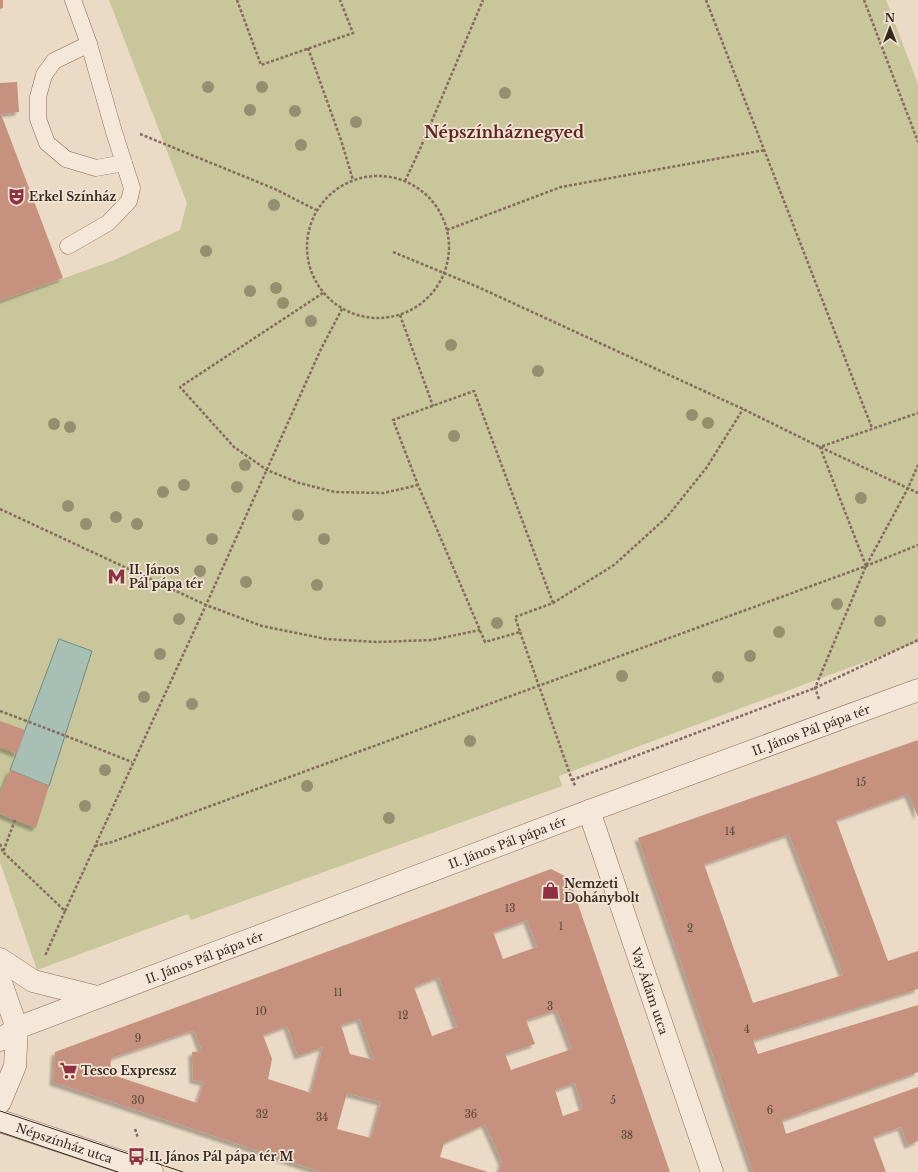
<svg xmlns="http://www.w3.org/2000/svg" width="918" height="1172" font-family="'Libre Baskerville',serif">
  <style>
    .green { fill: #c8c69a }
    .water { fill: #a7bfb4; stroke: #6e8c80 }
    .building { fill: #c6917e; fill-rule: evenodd; filter: url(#shadow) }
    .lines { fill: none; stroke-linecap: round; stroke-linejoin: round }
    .service-casing { stroke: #846b5d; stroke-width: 17 }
    .minor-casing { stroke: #846b5d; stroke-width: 23 }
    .tertiary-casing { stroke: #846b5d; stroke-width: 23 }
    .path { stroke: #846b5d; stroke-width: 2.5; stroke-dasharray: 3 2; stroke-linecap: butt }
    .service { stroke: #f6e8d8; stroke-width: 16 }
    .minor { stroke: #f6e8d8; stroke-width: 22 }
    .tertiary { stroke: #f6e8d8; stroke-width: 22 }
    .tram { stroke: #36271f; stroke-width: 1 }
    .path-bridge { stroke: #846b5d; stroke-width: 2.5; stroke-dasharray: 3 2; stroke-linecap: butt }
    .tree { fill: #948f6e }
    .labels { text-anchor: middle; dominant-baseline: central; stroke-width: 3.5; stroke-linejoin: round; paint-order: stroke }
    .number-label { font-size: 10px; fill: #5a4237 }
    .poi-label { font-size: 12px; font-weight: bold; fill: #36271f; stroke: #f3e5d4; text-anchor: start }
    .street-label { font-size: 12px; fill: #36271f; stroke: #f3e5d4 }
    .district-label { font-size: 16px; font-weight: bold; fill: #5f2522; stroke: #f3e5d4 }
  </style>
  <defs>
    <filter id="shadow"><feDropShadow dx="-3.5" dy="3.5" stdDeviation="1" flood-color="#0004"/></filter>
  </defs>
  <rect width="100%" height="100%" fill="#ebdac5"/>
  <path class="green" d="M109,0H886L918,84V642L559,776L562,786L191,920L188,914L37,970L0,862V301L112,261L180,230L187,203Z"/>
  <path class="water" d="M59,639L92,651L49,786L10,770Z"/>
  <g class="building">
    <path d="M0,0H3V8L0,9Z"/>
    <path d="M17,82L19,112L1,114L63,278L0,301V83Z"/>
    <path d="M0,721L25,730L17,754L0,747Z"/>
    <path d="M918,740V817L908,794L836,820L888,961L918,951V989L753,1040L758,1054L918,1005V1072L782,1120L786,1134L918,1087V1141L908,1145L901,1127L873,1137L886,1172H753L638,838ZM789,834L843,975L753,1003L704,864Z"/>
    <path d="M10,770L49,786L36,828L0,814V795Z"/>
    <path d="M551,869L569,878L670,1172H499L502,1162L485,1124L444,1143L440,1157L488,1172H321L53,1082L55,1052ZM527,920L537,947L503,959L493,932ZM439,977L457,1027L432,1036L414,987ZM557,1010L572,1049L511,1070L505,1054L535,1044L526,1020ZM360,1019L374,1060L350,1054L341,1025ZM287,1026L298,1056L323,1047L311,1093L268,1079L272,1059L263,1035ZM194,1030L202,1051L192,1052L193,1080L204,1082L197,1103L110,1074L111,1058ZM575,1083L583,1109L563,1116L555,1090ZM347,1093L381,1102L371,1138L337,1129Z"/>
  </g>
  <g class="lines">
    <defs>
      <g id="service">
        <path d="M89,44L54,61L44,75L38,97V119L47,143L66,159L96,168L124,163"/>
        <path d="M68,246L108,223L129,201L132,188L114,132L89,44L73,0"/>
      </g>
      <g id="minor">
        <path id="s1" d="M589,811L712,1172"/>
        <path d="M0,959L33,981L97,997"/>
        <path d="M0,980L17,1028L15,1066L0,1102"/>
        <path id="s2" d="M0,1040L17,1028L589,811L918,690"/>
      </g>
      <g id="tertiary">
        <path id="s3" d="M0,1121L152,1172"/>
      </g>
    </defs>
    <use href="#service" class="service-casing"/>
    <use href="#minor" class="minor-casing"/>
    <use href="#tertiary" class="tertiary-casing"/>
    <g class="path">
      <path d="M237,0L261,65L353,33L340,0"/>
      <path d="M706,0L872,428"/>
      <path d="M864,0L918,142"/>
      <path d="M308,48L341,140L353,180"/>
      <path d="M140,134L275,189L316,210"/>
      <circle cx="378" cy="247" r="71"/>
      <path d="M405,181L420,149L483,0"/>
      <path d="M447,230L561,187L765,150"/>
      <path d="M393,252L478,287L743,409L820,447L918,493"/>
      <path d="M323,293L180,387L234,447L267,470L299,483L335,492L384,493L418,485"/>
      <path d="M400,315L433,406"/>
      <path d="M0,509L206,605L262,626L326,639L378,642L432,640L480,630"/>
      <path d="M866,566L820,447L918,413"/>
      <path d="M553,603L474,391L393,420L418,485L485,642L520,632L515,617L553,603L614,565L667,517L707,467L743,409"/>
      <path d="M520,632L572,780L576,787"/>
      <path d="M819,699L815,688L866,566L908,488L918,465"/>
      <path d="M0,711L24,720"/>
      <path d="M66,736L132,762"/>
      <path d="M572,780L815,688L918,640"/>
      <path d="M15,820L3,852L65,911L45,956"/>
      <path d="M0,844L3,852"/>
      <path d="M95,846L112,842L866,566L918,545"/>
      <path d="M65,911L206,605L321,349L342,309"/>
      <path d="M135,1129L138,1138"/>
    </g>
    <use href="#service" class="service"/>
    <use href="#minor" class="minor"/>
    <use href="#tertiary" class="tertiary"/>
    <g class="tram">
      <path d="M0,1111L183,1172"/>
      <path d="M0,1132L118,1172"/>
    </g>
    <path class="path-bridge" d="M24,720L66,736"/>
  </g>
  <g class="tree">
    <circle cx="208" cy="87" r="6"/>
    <circle cx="262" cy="87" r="6"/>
    <circle cx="505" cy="93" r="6"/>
    <circle cx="250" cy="110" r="6"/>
    <circle cx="295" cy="111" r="6"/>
    <circle cx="356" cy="122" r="6"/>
    <circle cx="301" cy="145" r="6"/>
    <circle cx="274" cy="205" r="6"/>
    <circle cx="206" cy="251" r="6"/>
    <circle cx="276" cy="288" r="6"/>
    <circle cx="250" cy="291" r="6"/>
    <circle cx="283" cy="303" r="6"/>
    <circle cx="311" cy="321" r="6"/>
    <circle cx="451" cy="345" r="6"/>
    <circle cx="538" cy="371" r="6"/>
    <circle cx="692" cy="415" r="6"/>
    <circle cx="708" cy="423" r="6"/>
    <circle cx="54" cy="424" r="6"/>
    <circle cx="70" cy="427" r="6"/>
    <circle cx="454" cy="436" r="6"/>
    <circle cx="245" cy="465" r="6"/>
    <circle cx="184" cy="485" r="6"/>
    <circle cx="237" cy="487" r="6"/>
    <circle cx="163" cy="492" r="6"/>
    <circle cx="861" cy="498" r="6"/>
    <circle cx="68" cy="506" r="6"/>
    <circle cx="298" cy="515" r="6"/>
    <circle cx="116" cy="517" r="6"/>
    <circle cx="86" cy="524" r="6"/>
    <circle cx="137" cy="524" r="6"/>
    <circle cx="212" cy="539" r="6"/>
    <circle cx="324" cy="539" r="6"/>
    <circle cx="200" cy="571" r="6"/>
    <circle cx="246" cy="582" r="6"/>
    <circle cx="317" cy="585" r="6"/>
    <circle cx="837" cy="604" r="6"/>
    <circle cx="179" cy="619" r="6"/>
    <circle cx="880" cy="621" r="6"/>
    <circle cx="497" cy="623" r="6"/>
    <circle cx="779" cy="632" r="6"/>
    <circle cx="160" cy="654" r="6"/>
    <circle cx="750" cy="656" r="6"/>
    <circle cx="622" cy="676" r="6"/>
    <circle cx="718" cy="677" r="6"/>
    <circle cx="144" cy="697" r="6"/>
    <circle cx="192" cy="704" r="6"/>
    <circle cx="470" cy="741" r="6"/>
    <circle cx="105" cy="770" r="6"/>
    <circle cx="307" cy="786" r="6"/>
    <circle cx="85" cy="806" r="6"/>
    <circle cx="389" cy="818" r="6"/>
  </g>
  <defs>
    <symbol id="theatre-bare" viewBox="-9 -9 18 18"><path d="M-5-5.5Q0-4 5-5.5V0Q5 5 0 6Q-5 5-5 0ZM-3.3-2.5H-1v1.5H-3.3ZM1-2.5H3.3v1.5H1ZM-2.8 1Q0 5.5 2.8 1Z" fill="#8f3141" stroke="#f3e5d4" stroke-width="2.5" paint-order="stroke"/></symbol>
    <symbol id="metro-bare" viewBox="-9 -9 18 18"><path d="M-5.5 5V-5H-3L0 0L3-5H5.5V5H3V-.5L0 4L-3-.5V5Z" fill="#8f3141" stroke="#f3e5d4" stroke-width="2.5" paint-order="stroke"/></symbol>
    <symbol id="shop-bare" viewBox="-9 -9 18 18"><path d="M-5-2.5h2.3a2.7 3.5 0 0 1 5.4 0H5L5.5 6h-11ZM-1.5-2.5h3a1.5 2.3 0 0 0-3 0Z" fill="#8f3141" stroke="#f3e5d4" stroke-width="2.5" paint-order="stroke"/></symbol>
    <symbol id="supermarket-bare" viewBox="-9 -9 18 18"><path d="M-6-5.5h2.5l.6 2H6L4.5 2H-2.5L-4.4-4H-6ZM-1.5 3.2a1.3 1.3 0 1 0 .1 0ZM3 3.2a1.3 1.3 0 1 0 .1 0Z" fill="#8f3141" stroke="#f3e5d4" stroke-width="2.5" paint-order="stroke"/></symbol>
    <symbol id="bus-bare" viewBox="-9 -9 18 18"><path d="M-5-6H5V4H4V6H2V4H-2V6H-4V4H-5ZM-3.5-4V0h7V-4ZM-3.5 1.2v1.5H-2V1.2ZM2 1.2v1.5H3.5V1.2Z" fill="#8f3141" stroke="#f3e5d4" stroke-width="2.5" paint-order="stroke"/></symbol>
  </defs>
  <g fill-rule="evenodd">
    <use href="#theatre-bare" x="4" y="184" width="25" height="25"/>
    <use href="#metro-bare" x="104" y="564" width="25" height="25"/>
    <use href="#shop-bare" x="538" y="878" width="25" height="25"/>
    <use href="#supermarket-bare" x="56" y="1058" width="25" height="25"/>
    <use href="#bus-bare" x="124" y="1144" width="25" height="25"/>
  </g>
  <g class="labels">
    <g class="number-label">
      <text x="861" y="782">15</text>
      <text x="730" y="831">14</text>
      <text x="510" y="908">13</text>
      <text x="561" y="926">1</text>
      <text x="690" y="928">2</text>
      <text x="338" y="992">11</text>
      <text x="550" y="1006">3</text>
      <text x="261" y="1011">10</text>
      <text x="403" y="1015">12</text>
      <text x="747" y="1029">4</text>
      <text x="138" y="1038">9</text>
      <text x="138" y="1100">30</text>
      <text x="613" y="1100">5</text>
      <text x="770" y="1110">6</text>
      <text x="262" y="1114">32</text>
      <text x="471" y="1114">36</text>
      <text x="322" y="1117">34</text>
      <text x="627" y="1135">38</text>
    </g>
    <g class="poi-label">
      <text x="29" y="196">Erkel Színház</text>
      <text x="129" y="569">II. János<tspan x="129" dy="14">Pál pápa tér</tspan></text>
      <text x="564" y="883">Nemzeti<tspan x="564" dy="14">Dohánybolt</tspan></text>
      <text x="81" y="1070">Tesco Expressz</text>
      <text x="149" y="1156">II. János Pál pápa tér M</text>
    </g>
    <g class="street-label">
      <text stroke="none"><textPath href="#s2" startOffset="869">II. János Pál pápa tér</textPath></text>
      <text stroke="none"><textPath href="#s2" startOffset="545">II. János Pál pápa tér</textPath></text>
      <text stroke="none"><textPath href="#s2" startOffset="221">II. János Pál pápa tér</textPath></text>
      <text stroke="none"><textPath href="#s1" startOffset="190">Vay Ádám utca</textPath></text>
      <text stroke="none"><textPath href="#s3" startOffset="68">Népszínház utca</textPath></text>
    </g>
    <g class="district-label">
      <text x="504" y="132">Népszínháznegyed</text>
    </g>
  </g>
  <g transform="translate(890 28)" stroke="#f3e5d4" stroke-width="3" paint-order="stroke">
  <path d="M0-3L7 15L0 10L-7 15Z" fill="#36271f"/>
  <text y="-6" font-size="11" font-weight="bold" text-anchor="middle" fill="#36271f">N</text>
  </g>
</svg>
